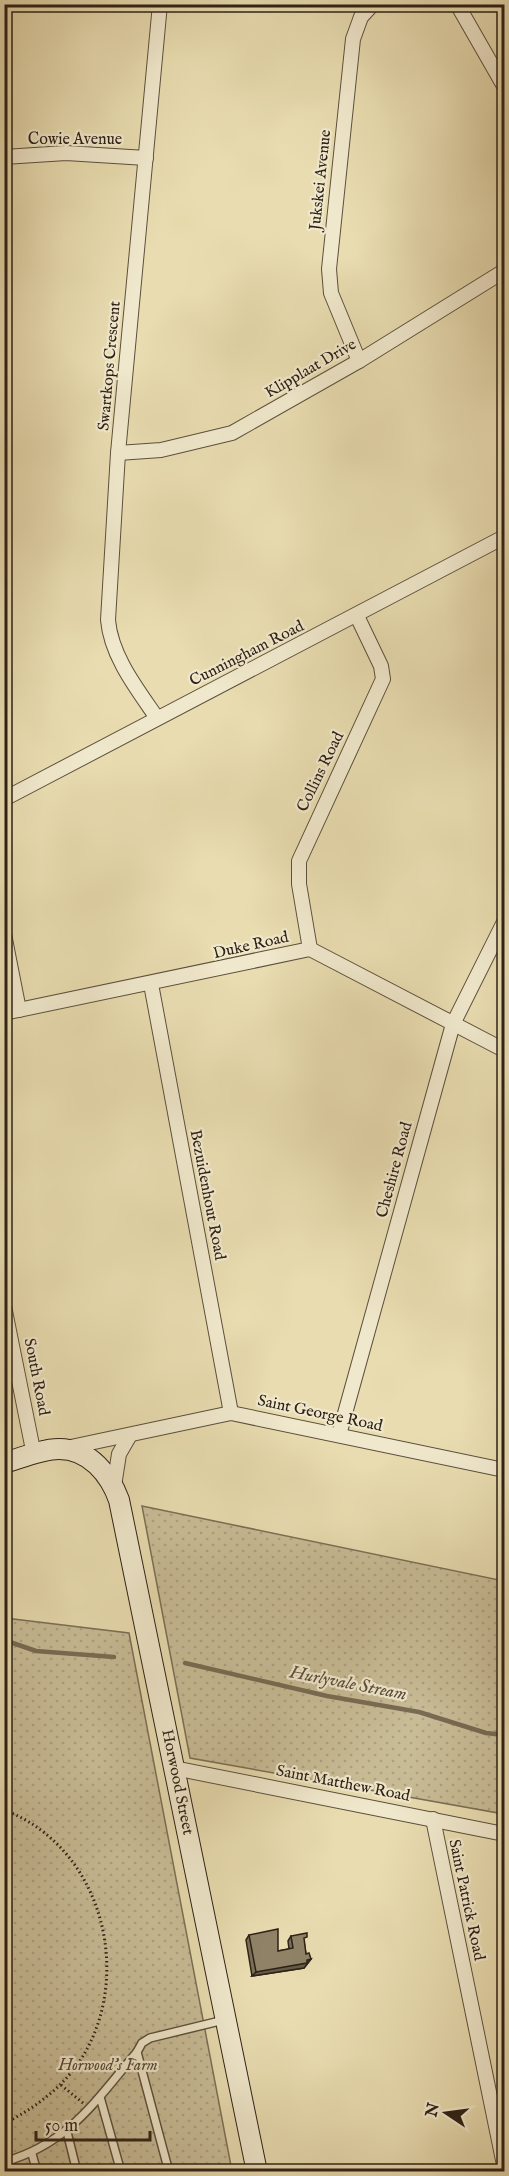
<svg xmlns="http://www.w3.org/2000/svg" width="509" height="2176" font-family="'IM FELL English',serif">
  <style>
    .park { fill: url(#park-dots); stroke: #7b6e56; stroke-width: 1.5 }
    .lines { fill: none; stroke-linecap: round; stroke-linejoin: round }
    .stream { stroke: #786b53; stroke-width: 4.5 }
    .lane-casing { stroke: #5c503c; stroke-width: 10 }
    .street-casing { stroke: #5c503c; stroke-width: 16 }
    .secondary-casing { stroke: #2e2116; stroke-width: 22 }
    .path { stroke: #2e2116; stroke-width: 3; stroke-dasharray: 1.5 3; stroke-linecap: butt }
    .lane { stroke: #f0e8cc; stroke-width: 7 }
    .street { stroke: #f0e8cc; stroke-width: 14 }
    .secondary { stroke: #f0e8cc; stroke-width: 20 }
    .wall { fill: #7b7058; stroke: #2e2116; stroke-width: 1.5 }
    .shaded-wall { fill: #645b47; stroke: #2e2116; stroke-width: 1.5 }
    .building { fill: #8f8266; stroke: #2e2116; stroke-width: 1.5 }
    .labels { text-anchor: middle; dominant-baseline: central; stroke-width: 4.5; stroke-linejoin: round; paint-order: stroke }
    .street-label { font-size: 16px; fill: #2e2116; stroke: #f0e8cc }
    .park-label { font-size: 16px; font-style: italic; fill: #544836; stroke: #f0e8cc }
    .water-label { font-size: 18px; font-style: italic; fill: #594c3a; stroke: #f0e8cc }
  </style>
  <defs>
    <pattern id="park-dots" width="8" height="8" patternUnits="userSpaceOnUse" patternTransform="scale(1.5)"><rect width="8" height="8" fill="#c8bc96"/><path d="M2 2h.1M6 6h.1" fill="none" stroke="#aca181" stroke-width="1.8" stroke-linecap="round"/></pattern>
  </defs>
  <rect width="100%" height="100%" fill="#e8dcb0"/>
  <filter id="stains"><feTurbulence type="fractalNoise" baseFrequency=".00333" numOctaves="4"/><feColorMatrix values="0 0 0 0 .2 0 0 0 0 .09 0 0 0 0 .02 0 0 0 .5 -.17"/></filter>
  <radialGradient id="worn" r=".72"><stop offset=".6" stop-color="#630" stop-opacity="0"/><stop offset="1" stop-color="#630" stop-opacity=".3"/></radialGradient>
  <g class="park">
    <path d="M142,1506L504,1581V1814L190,1758Z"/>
    <path d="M5,1618L129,1633L232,2171L5,2172Z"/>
  </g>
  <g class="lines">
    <g class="stream">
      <path d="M4,1640L36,1651L114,1657"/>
      <path d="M185,1663L327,1696L419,1712L486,1733L504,1735"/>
    </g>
    <defs>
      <g id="lane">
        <path d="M100,2097L121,2172"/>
        <path d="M67,2132L77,2172"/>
        <path d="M32,2154L37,2172"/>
        <path d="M4,2162C70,2143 95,2101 137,2052"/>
        <path d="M169,2172L137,2052L142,2043L150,2038L224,2020"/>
      </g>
      <g id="street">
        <path d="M457,4L504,86"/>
        <path d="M4,157L66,153L146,158"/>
        <path d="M359,361L331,293L329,269L353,39L361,17L373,4"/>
        <path d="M118,453L161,450L232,433L359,361L504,271"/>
        <path d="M157,718C137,689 111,656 108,620L118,453L160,4"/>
        <path d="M4,799L504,537"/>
        <path d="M4,934L19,1010"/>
        <path d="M310,949L299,884V861L383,679L381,666L357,616"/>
        <path d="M151,984L231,1413"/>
        <path d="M4,1013L310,949L504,1050"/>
        <path d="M4,1306L34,1455"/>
        <path d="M339,1435L453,1024L504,922"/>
        <path d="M66,1448L231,1413L504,1470"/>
        <path d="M114,1486L119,1454L130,1435"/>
        <path d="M174,1768L504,1834"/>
        <path d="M433,1819L504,2165"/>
      </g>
      <g id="secondary">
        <path id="s1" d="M4,1463C21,1458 42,1449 59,1449C90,1449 110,1475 119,1500L257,2172"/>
      </g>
    </defs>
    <use href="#lane" class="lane-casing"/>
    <use href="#street" class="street-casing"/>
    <use href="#secondary" class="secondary-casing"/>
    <g class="path">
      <path d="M4,1810C101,1846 134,1972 83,2056C64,2087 36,2107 4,2124"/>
      <path d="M61,2085L83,2103"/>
    </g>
    <use href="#lane" class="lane"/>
    <use href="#street" class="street"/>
    <use href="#secondary" class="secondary"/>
  </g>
  <path class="wall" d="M249,1935L278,1951L289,1949L288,1941L291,1936L304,1942L306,1954L311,1959L304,1968L252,1976L246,1940Z"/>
  <path class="shaded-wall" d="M311,1959L304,1968L252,1976L256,1972Z"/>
  <g class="building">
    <path d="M4,1412L8,1434L4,1435Z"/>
    <path d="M278,1929V1951L293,1948L291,1936L307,1933V1937L304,1938L306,1954L309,1953L311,1959L307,1960V1963L256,1972L249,1935Z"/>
  </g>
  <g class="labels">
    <g class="street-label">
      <text x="75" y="140">Cowie Avenue</text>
      <text transform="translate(321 180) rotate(-84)">Jukskei Avenue</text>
      <text transform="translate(110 366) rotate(-85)">Swartkops Crescent</text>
      <text transform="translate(311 369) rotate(-30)">Klipplaat Drive</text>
      <text transform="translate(247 654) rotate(-27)">Cunningham Road</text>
      <text transform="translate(321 772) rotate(-64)">Collins Road</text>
      <text transform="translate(251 946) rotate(-13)">Duke Road</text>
      <text transform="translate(395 1170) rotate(-75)">Cheshire Road</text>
      <text transform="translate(207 1195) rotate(79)">Bezuidenhout Road</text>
      <text transform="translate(36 1377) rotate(79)">South Road</text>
      <text transform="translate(320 1414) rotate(12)">Saint George Road</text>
      <text stroke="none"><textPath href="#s1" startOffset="429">Horwood Street</textPath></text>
      <text transform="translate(343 1784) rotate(11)">Saint Matthew Road</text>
      <text transform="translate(466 1900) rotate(78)">Saint Patrick Road</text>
    </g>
    <g class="park-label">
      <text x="108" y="2066">Horwood's Farm</text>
    </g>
    <g class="water-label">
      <text transform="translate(348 1684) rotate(11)">Hurlyvale Stream</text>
    </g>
  </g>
  <rect width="509" height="2176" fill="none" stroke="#e8dcb0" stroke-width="24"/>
  <rect x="6" y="6" width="497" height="2164" fill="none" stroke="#2e2116" stroke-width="3"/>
  <rect x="12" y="12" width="485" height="2152" fill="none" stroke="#2e2116" stroke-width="1.5"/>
  <g transform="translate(446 2113) rotate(283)" stroke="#f0e8cc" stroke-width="4.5" paint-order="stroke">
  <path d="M0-4.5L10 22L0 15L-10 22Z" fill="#2e2116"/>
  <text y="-9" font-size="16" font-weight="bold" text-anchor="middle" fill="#2e2116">N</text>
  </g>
  <path d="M36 2131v9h114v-9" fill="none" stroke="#2e2116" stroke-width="3"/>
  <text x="45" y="2131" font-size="18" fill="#2e2116" stroke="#f0e8cc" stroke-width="4.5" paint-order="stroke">50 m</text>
  <rect width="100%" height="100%" filter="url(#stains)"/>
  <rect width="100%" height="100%" fill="url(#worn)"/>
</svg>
